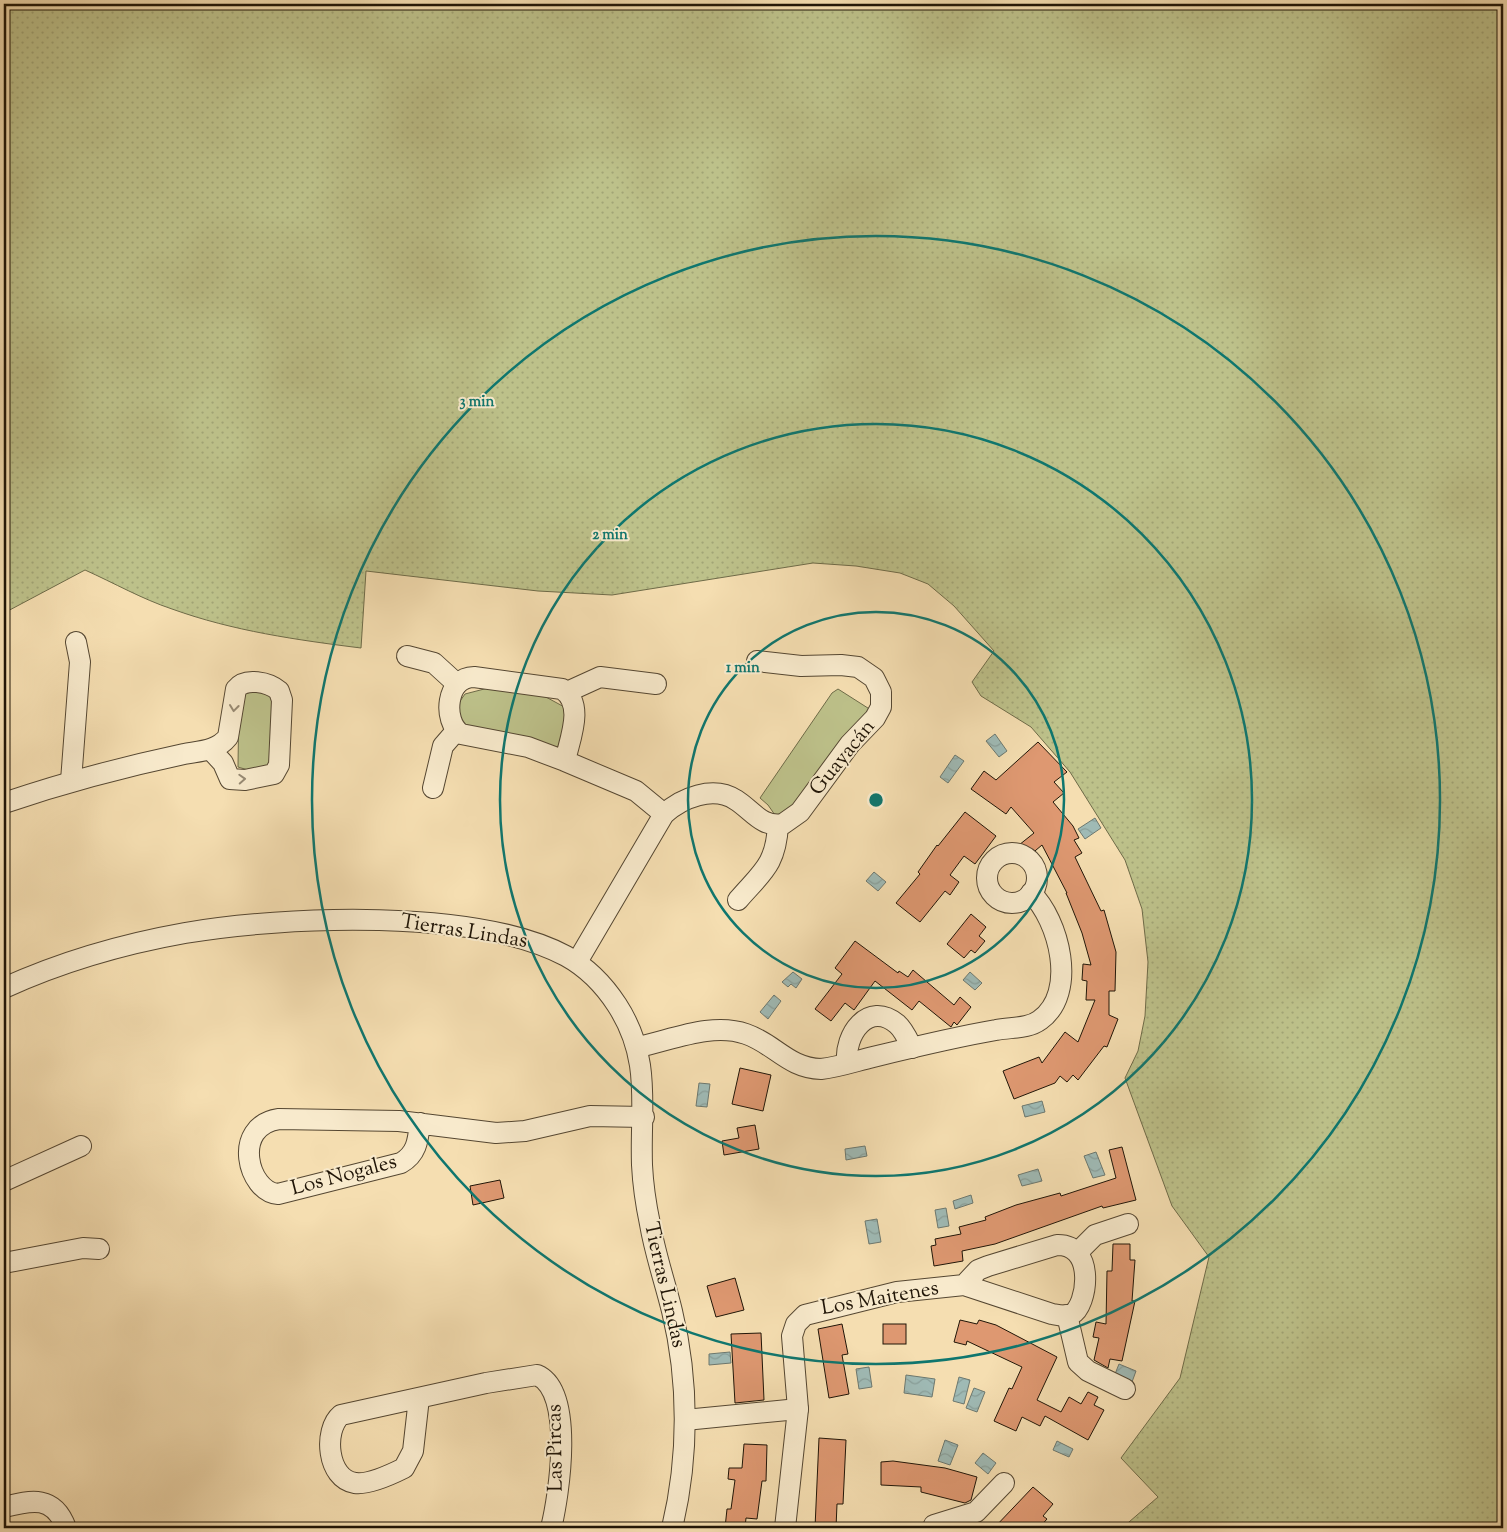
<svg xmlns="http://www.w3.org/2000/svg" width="1507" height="1532" font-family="'Sorts Mill Goudy',serif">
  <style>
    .grass { fill: url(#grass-dots); stroke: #6e6b48 }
    .park { fill: #bdc18a; stroke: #6e6b48 }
    .water { fill: url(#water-waves); stroke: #6c786f }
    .building { fill: #de9871; stroke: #201507 }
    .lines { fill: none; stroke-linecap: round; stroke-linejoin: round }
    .minor-casing { stroke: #554732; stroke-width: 22 }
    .minor { stroke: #f8eacc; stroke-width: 20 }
    .oneway { stroke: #978a73 }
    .ring { fill: none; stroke: #0f766e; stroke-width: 2.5 }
    .labels { text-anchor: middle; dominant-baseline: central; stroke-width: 4; stroke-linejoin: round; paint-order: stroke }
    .street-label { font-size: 21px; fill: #201507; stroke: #f8eacc }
    .centre { fill: #0f766e; stroke: #f8eacc; stroke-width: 2.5 }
    .ring-label { font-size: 15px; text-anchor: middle; font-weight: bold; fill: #0f766e; stroke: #f8eacc; stroke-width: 4; stroke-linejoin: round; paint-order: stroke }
  </style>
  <defs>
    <pattern id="grass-dots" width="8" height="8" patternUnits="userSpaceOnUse" patternTransform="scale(1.25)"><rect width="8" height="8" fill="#bdc18a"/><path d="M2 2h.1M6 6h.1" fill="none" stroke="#a2a576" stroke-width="1.8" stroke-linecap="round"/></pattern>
    <pattern id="water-waves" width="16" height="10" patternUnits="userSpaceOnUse" patternTransform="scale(1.25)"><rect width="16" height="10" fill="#9fbab5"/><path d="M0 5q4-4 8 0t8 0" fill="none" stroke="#899f9a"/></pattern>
  </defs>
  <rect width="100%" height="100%" fill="#f5deb1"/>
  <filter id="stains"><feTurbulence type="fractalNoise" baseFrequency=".004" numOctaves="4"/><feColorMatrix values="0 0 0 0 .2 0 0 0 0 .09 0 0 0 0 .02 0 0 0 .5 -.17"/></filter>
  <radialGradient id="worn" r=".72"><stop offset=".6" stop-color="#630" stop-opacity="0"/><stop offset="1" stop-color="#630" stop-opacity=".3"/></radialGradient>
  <path class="grass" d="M4,4H1503V1528H1122L1158,1497L1121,1458L1180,1378L1209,1257L1172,1206L1125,1078L1138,1051L1145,1016L1148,962L1142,909L1125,860L1070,772L1031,727L981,696L972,682L994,651L954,606L928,584L900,573L856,566L813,563L612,595L538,591L366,571L361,648C297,640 233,631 172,609C142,599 114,583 85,570L4,613Z"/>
  <g class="park">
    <path d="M488,688L533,690L568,709L562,744L557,747L492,730L462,726L458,704L465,694Z"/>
    <path d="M838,689L871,710L789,812L775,815L768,805L760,798L832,693Z"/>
    <path d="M256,691L274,696L273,768L258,773L238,767L239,695Z"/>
  </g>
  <g class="water">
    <path d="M995,734L1007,751L999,757L986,741Z"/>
    <path d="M955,755L964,761L948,783L940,777Z"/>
    <path d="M1095,818L1101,828L1085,839L1078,829Z"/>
    <path d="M874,872L886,882L878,891L866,881Z"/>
    <path d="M793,972L802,979L796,988L791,984L788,987L782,982Z"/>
    <path d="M970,972L982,983L975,990L963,980Z"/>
    <path d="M774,995L781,1001L768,1019L760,1012Z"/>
    <path d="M699,1083L710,1084L707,1107L696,1106Z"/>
    <path d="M1042,1101L1045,1112L1025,1117L1022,1106Z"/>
    <path d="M865,1146L867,1156L846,1160L845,1149Z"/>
    <path d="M1096,1152L1105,1175L1093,1178L1084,1156Z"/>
    <path d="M1038,1169L1042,1181L1022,1186L1018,1175Z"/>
    <path d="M971,1195L973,1203L955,1209L953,1201Z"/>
    <path d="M946,1208L949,1226L938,1228L935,1210Z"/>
    <path d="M877,1219L881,1242L869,1244L865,1221Z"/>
    <path d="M730,1352L731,1363L709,1365V1354Z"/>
    <path d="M1119,1364L1136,1371L1132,1382L1115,1374Z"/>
    <path d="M869,1367L872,1387L859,1389L856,1369Z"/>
    <path d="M906,1375L935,1379L932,1397L904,1393Z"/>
    <path d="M959,1377L970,1380L964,1404L953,1401Z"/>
    <path d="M974,1388L985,1392L977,1412L966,1408Z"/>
    <path d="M945,1440L958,1445L950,1465L938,1461Z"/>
    <path d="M1057,1441L1073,1449L1069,1457L1053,1450Z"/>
    <path d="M983,1453L996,1463L988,1474L975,1463Z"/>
  </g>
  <g class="building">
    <path d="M1038,742L1067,772L1054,782L1064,793L1053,802L1073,826L1079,838L1074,840L1082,853L1075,857L1101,911L1104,910L1116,952L1115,991H1109V1015L1118,1019L1107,1047L1104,1046L1078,1080L1073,1075L1067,1082L1060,1076L1055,1083L1014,1099L1003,1071L1039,1057L1042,1063L1065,1032L1078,1042L1095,1000H1086L1087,981L1082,980L1083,964L1091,965L1082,933L1066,893H1067L1042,845L1029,856L1019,845L1034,833L1011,807L1006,814L971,789L984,771L996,780Z"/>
    <path d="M965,812L996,836L975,864L964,856L950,875L959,882L950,895L945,891L920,922L896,903L920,874L918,872L937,845L938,846Z"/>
    <path d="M971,914L986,927L979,936L985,941L975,953L971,950L964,958L947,944Z"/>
    <path d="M855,941L898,973L899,971L908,977L913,970L954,1005L960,997L971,1007L957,1025L954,1022L951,1027L919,1001L912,1010L875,981L854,1010L845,1003L831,1021L815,1009L842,974L835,968Z"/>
    <path d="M740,1068L771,1075L763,1111L732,1104Z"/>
    <path d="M755,1125L759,1149L724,1155L722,1141L739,1138L737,1128Z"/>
    <path d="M1122,1147L1136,1200L1103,1208L1102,1206L995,1244L962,1251L963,1261L934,1266L931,1246L936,1245L935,1239L961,1234L959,1227L986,1220L985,1217L1016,1205L1060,1193L1061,1196L1116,1178L1109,1150Z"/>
    <path d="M500,1180L504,1198L473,1205L470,1186Z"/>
    <path d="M1113,1244H1130V1260H1135L1132,1301H1135L1122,1361L1110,1359L1108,1368L1094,1360L1099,1338L1093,1337L1096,1322L1106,1324L1107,1271H1112Z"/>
    <path d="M735,1278L744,1310L716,1317L707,1286Z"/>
    <path d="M960,1320L977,1324L979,1320L996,1325L1057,1357L1037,1400L1061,1412L1069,1397L1081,1404L1088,1392L1098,1397L1094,1405L1104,1410L1088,1440L1045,1416L1040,1426L1022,1417L1016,1431L994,1421L1009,1388L1012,1389L1022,1367L967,1341L966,1345L954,1342Z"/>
    <path d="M842,1324L848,1354L842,1355L849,1394L829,1398L818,1329Z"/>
    <rect x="883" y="1324" width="23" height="20"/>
    <path d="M761,1333L764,1400L735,1403L731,1334Z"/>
    <path d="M819,1438L846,1440L843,1504H837L836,1528H815Z"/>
    <path d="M744,1444L767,1445L766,1481H762L757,1519L746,1518L745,1528H725L727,1509H731L735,1480L728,1479L729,1468H742Z"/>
    <path d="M893,1461L945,1468L977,1477L971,1500L965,1503L921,1492V1487L881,1485V1462Z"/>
    <path d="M1033,1487L1053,1504L1043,1516L1047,1519L1039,1528H994Z"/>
  </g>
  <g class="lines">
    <defs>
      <g id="minor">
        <path d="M407,656L434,663L457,684"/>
        <path d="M567,692L600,677L656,684"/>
        <path d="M565,761C570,738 585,704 562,689L474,677C446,677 442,721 461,734L528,747L565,761L636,791L664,814"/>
        <path d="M71,781L80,662L76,642"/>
        <path d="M433,788L443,746L456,731"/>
        <path d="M4,803C63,783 123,767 184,754C200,751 217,751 228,737L236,689C245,677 269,682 279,691L282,700L279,765L274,774L245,780L230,779L223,763L211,750"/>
        <circle cx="1012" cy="878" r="25"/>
        <path d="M738,900C762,872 776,865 778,825"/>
        <path d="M577,962L664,814C682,798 713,785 736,800C752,810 762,828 783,824L800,812L850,744L875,718L881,707V692L874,678L858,667L841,665L801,666L757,661"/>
        <path d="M4,988C61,962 123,944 185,933C285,916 476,908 566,956C586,967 604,985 617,1005C652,1059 640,1106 642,1165C643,1185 646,1205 650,1224C655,1254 665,1282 672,1311C689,1381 689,1457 672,1528"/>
        <path d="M638,1047C672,1040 712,1022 746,1034C775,1044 788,1068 821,1069C839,1067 856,1061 873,1057C914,1047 955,1037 996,1030C1011,1027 1028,1029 1040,1020C1078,993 1059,920 1031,893"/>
        <path d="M847,1063C844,1035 868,1000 897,1024C904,1030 908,1040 912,1048"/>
        <path d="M420,1123C418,1140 417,1154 401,1163L278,1194C248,1192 231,1126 279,1119L399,1121L496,1133L525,1131L590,1116L644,1117"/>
        <path d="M4,1181L81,1146"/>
        <path d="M1078,1252L1095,1235L1128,1224"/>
        <path d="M4,1263L83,1248L99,1249"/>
        <path d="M1067,1315L1078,1362L1088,1371L1125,1389"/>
        <path d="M419,1398L413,1451L404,1468C392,1474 369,1485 355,1483C327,1479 323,1430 341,1415L486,1383L537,1375C575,1391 559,1496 551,1528"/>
        <path d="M685,1420L798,1409"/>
        <path d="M4,1507C32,1500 54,1495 66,1528"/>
        <path d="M785,1528L798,1409L792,1336L796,1324L805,1315L897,1292L964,1285L1052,1314C1058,1315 1066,1317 1072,1314C1087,1307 1097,1244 1057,1245L988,1266L978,1270L964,1285"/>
        <path d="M934,1528V1525L976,1512L1004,1483"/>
      </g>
    </defs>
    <use href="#minor" class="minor-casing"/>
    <use href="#minor" class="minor"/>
  </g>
  <defs><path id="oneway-chevron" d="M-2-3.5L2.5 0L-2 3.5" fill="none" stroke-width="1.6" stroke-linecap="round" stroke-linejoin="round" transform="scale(1.25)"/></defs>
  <g class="oneway">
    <use href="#oneway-chevron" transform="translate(234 708) rotate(97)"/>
    <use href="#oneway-chevron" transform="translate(242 779) rotate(-3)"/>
  </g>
  <g class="ring">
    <circle cx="876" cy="800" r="188"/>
    <circle cx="876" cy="800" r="376"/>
    <circle cx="876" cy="800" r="564"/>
  </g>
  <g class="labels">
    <g class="street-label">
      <text transform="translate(843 758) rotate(-51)">Guayacán</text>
      <text transform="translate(464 932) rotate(9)">Tierras Lindas</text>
      <text transform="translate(344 1176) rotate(-15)">Los Nogales</text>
      <text transform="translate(664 1285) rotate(77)">Tierras Lindas</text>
      <text transform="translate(880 1299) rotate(-10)">Los Maitenes</text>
      <text transform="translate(556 1448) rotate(-91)">Las Pircas</text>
    </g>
  </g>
  <circle cx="876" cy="800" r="8" class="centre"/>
  <g class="ring-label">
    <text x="477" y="406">3 min</text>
    <text x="610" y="539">2 min</text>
    <text x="743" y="672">1 min</text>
  </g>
  <rect width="1507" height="1532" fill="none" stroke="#f5deb1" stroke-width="20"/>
  <rect x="5" y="5" width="1497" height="1522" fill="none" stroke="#201507" stroke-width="2.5"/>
  <rect x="10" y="10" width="1487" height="1512" fill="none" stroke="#201507"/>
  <rect width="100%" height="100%" filter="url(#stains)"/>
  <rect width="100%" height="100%" fill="url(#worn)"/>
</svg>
